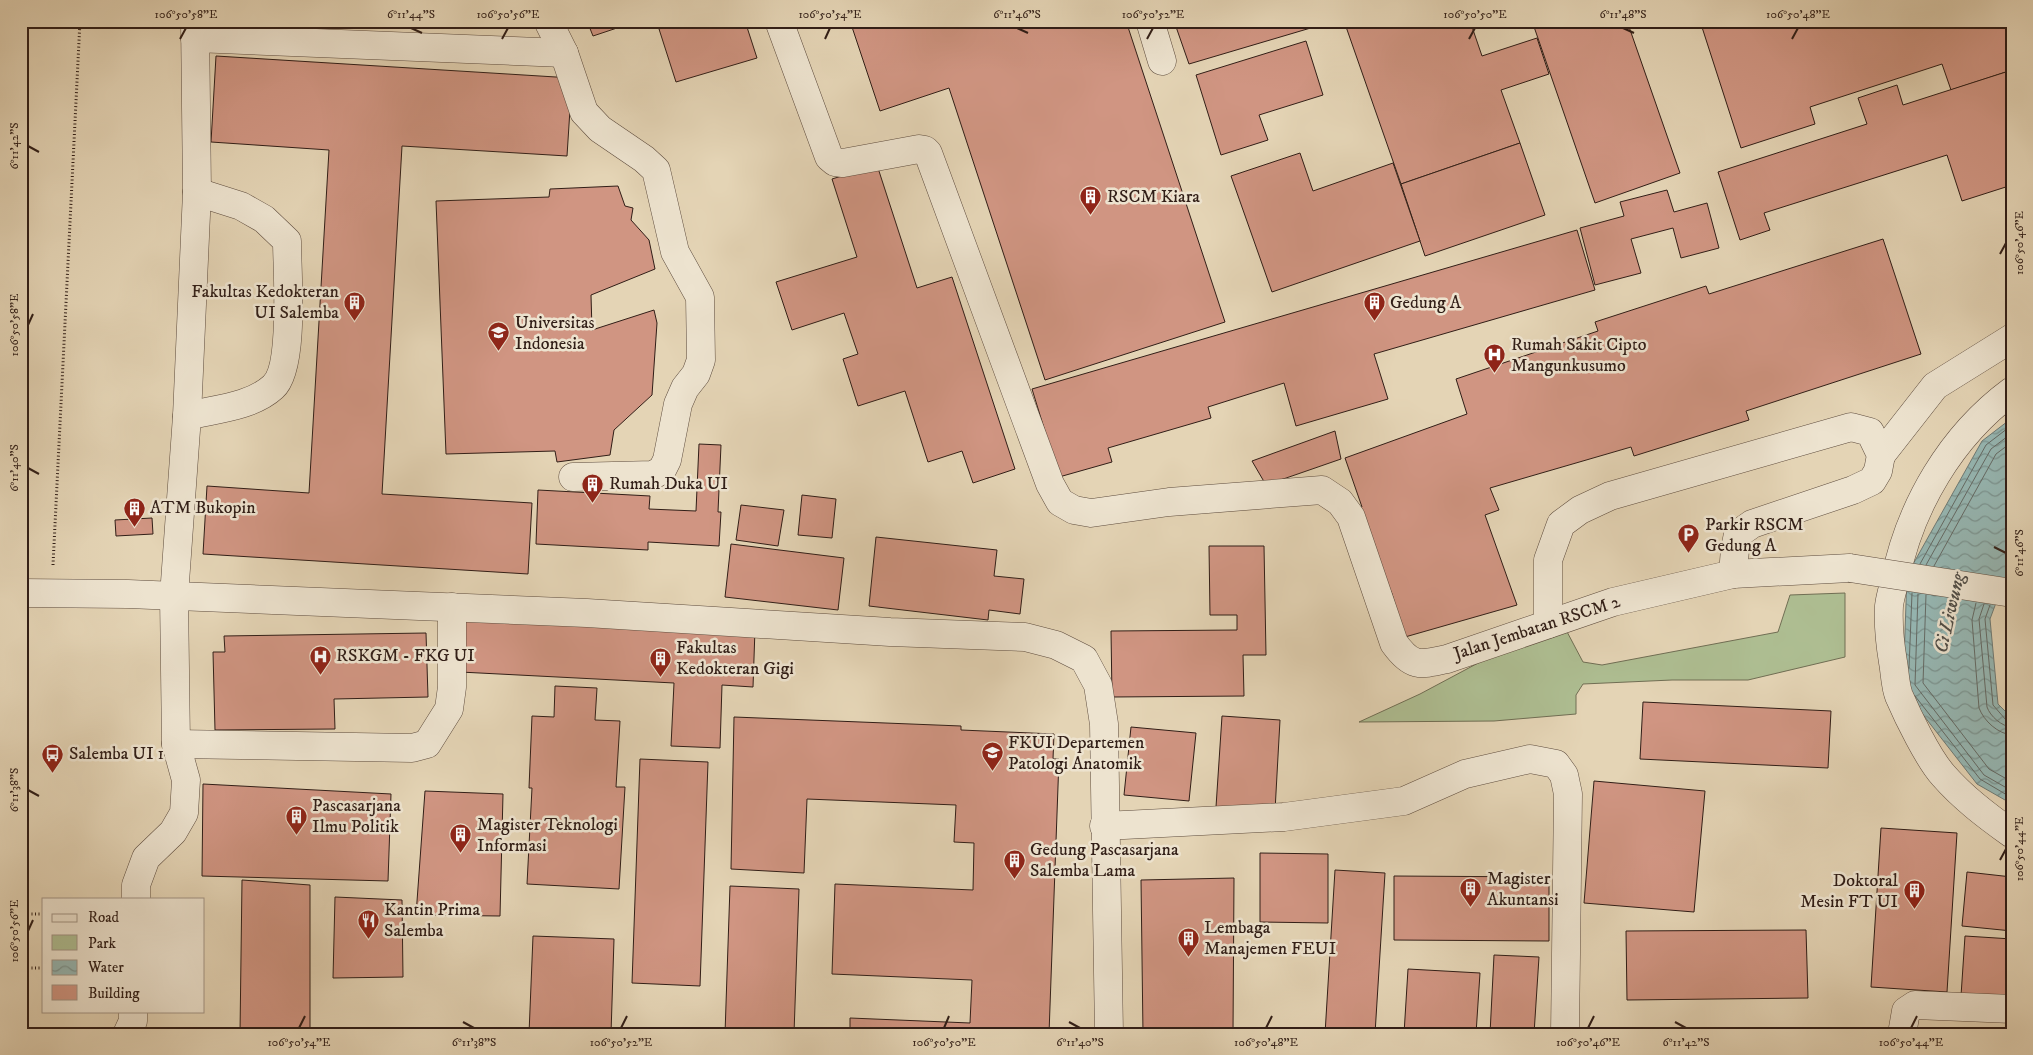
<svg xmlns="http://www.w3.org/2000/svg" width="2033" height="1055" font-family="'IM FELL DW Pica',serif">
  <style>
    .green { fill: #aebe92; stroke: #706e54 }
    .water { fill: url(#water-waves); stroke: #6e7a75 }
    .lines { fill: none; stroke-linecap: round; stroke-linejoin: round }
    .shore { stroke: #646a65; stroke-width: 1 }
    .building { fill: #d09582; stroke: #311e17 }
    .minor-casing { stroke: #5e4c3e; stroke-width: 29 }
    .path { stroke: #311e17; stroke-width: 3; stroke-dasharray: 1 2.5; stroke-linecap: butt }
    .minor { stroke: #ede3cf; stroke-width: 28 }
    .minor-bridge-casing { stroke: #5e4c3e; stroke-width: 29; stroke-linecap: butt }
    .minor-bridge { stroke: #ede3cf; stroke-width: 28 }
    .ticks { fill: none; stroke: #311e17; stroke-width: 2 }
    .labels { text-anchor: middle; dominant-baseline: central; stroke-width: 5; stroke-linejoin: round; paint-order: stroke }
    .poi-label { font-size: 18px; fill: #311e17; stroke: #ede3cf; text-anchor: start }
    .street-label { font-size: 18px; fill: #311e17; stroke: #ede3cf }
    .water-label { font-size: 19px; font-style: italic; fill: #4f4c46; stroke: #ede3cf }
    .neatline { fill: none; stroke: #311e17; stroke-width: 2 }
    .ticks-label { font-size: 12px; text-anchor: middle; fill: #311e17 }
  </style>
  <defs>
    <pattern id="water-waves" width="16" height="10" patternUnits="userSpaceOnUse" patternTransform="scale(1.25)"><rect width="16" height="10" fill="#96b7b3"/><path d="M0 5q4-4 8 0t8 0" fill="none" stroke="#7b9491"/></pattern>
  </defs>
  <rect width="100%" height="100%" fill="#e4d4b5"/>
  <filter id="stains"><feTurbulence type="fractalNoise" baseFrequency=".004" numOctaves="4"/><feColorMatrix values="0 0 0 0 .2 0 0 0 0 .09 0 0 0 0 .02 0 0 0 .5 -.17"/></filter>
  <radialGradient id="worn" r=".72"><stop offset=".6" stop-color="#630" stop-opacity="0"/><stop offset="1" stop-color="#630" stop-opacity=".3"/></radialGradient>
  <path class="green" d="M1845,593V657L1748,680H1672L1583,684L1576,695V714L1494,721L1359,722L1420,694L1495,654L1565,628L1583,662L1602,665L1778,632L1790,595Z"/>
  <path class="water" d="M2012,418V560L1990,619L1998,704L2012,718V804L1977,784L1903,689L1907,575L1982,441Z"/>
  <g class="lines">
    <g class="shore">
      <path d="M1920,564L1986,445L2012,425"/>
      <path d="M1926,565L1991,449L2012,433"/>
      <path d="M1934,566L1996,454L2012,442"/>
      <path d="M1918,594L1915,685L1984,775L2012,791"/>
      <path d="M1926,595L1923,683L1989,769L2012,782"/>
      <path d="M1976,603L1972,620L1979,708C1984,721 1998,734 2012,735"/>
      <path d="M1984,604L1979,619L1987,707C1990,716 2002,727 2012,727"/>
      <path d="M1990,605L1985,619L1993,705L2006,720L2012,721"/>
      <path d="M1909,668L1912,593"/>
      <path d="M1915,696L1980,779L2012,798"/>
    </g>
  </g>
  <g class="building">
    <path d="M587,21H638L593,36Z"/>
    <path d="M685,21H745L757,58L676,82L659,29Z"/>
    <path d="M850,21H1126L1225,322L1045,380L949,88L880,111Z"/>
    <path d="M1174,21H1312L1314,27L1189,64Z"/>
    <path d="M1344,21H1470L1482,56L1537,38L1549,74L1501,90L1520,143L1401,184Z"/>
    <path d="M1532,21H1627L1680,173L1595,203Z"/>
    <path d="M1700,21H2012V70L1951,90L1942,64L1810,107L1815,124L1741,148Z"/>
    <path d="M1306,41L1323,95L1259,115L1268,140L1221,155L1196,75Z"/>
    <path d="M216,56L572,78L567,156L402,146L382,494L532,503L528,574L203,554L207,486L309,493L329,150L211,142Z"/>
    <path d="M2012,70V185L1962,201L1947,155L1764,213L1770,230L1740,240L1718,172L1867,124L1858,98L1897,85L1903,105Z"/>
    <path d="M1520,143L1545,215L1425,256L1401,184Z"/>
    <path d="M1300,153L1313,191L1393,163L1420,241L1272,292L1231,176Z"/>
    <path d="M877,165L917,288L952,277L1015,469L973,483L962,451L928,462L905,391L858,406L843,359L858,354L844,313L792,330L776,282L857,257L832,179Z"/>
    <path d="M618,186L625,206L633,208L631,220L649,240L655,269L591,295L592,330L654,310L657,323L652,395L614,430L610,455L557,462L555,451L446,454L436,201L549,197L550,189Z"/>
    <path d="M1667,190L1674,212L1707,203L1719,248L1681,258L1673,228L1631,239L1641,273L1595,285L1580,228L1624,216L1620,202Z"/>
    <path d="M1577,230L1595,290L1374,354L1388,399L1296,426L1284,383L1208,407L1211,418L1108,448L1112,462L1059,477L1032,389Z"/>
    <path d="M1883,239L1921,354L1746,411L1749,420L1634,456L1631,447L1490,488L1499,510L1485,515L1517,605L1405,637L1391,591L1381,595L1352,512L1362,507L1345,458L1467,414L1456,379L1598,331L1595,322L1706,286L1709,294Z"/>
    <path d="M1335,431L1341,459L1266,485L1252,461Z"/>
    <path d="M699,444L721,445L718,512H721L719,546L648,542V550L536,544L538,490L650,496L649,509L696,511Z"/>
    <path d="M802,495L836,499L832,538L798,535Z"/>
    <path d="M741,505L784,510L778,546L736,540Z"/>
    <path d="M152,518L153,534L116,536L115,520Z"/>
    <path d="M876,537L997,550L994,576L1024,579L1020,614L989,610L988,620L869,606Z"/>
    <path d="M731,544L844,558L838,610L725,597Z"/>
    <path d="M1209,546H1264L1266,655H1243L1244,696L1112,697L1111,631L1237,630V615H1210Z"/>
    <path d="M459,614L755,629L753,687L722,685L720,748L671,746L674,683L460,672Z"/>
    <path d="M426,633L428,697L334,699L335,729L215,730L213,652H225L224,636Z"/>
    <path d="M555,686L597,688L595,720L620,721L616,787H625L619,889L527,884L532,788H529L532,716L554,717Z"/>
    <path d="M1643,702L1831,711L1828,768L1640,759Z"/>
    <path d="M1222,716L1280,720L1275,811L1216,807Z"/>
    <path d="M734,717L961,726V730L1054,734L1053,759H1059L1049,1034H850V1018L970,1023L972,980L832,974L835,884L973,890L974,843L954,842L956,805L807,799L804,873L731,869Z"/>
    <path d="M1131,727L1196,733L1189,801L1124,795Z"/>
    <path d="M640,759L708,762L700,986L632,983Z"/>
    <path d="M1594,781L1705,791L1694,912L1584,903Z"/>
    <path d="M203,784L391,794L388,881L202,876Z"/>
    <path d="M425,791L503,794L500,916L416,915Z"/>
    <path d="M1881,828L1957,833L1947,992L1871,987Z"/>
    <path d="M1260,853L1328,854V923L1260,922Z"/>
    <path d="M1335,870L1385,873L1375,1034H1325Z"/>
    <path d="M1967,872L2012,877V931L1962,926Z"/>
    <path d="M1394,876L1549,877V941L1394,940Z"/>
    <path d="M1234,878L1233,1034H1143L1141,880Z"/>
    <path d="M242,880L310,885V1034H240Z"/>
    <path d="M730,886L799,889L794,1034H725Z"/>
    <path d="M335,897L402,900L403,977L333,978Z"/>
    <path d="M1806,930L1808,998L1627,1000L1626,931Z"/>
    <path d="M533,936L614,939L611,1034H529Z"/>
    <path d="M1965,936L2012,939V1001L1961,996Z"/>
    <path d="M1494,955L1539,957L1534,1034H1490Z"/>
    <path d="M1408,969L1480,973L1476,1034H1404Z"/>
    <path d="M1642,1028L1740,1031V1034H1642Z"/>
  </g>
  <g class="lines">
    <defs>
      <g id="minor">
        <path d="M548,21L564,53L584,112L600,129L644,159L656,170L675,252L700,297L701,360L696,374L685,388L678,404L667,460L662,470L653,475L573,477"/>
        <path d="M779,21L829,157L835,162L843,163L919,149L925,150L928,153L1050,484L1060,502L1074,510L1091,513L1169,502L1322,490L1340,502L1351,517L1394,643C1412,668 1420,665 1447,659L1613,602L1733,574L1850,568"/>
        <path d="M1150,21L1162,61"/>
        <path d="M195,38L564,53"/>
        <path d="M2012,391C1951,436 1910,506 1895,580C1893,588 1890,597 1889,606C1888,624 1890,644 1893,662C1895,673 1895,686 1899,696C1908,717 1928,758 1943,775C1963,798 1987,816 2012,834"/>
        <path d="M187,416C215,409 251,407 273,387C295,368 287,271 287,241L264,219L241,206L197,192"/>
        <path d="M1881,455L1935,386L2012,338"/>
        <path d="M21,593L128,594L587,613L890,632L1025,637L1056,645L1084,659L1098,685L1104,724L1109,1034"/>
        <path d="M1548,624V560L1561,524L1580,510L1610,496L1851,427L1870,432L1881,455L1878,471L1872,481L1853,490L1752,524L1738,534L1735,549L1733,574"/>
        <path d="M176,744L412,748L427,744L449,709L452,687V607"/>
        <path d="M1104,826L1284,817L1404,801L1465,774L1530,759L1556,764L1564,775L1568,794L1565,1034"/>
        <path d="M136,899V885L146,858L173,832L184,813L186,780L176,744L174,596L187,416L197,192L195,21"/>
        <path d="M127,1034L133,1021V1011"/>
        <path d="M1902,1034L1906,1011L1915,1005L2012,1009"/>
      </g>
    </defs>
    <use href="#minor" class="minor-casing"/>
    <g class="path">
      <path d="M53,565L80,21"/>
      <path d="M21,914H44"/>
      <path d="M21,968H44"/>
    </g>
    <use href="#minor" class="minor"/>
    <defs>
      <path id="minor-bridge" d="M1850,568L2012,593"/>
    </defs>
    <use href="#minor-bridge" class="minor-bridge-casing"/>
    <use href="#minor-bridge" class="minor-bridge"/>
  </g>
  <path class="ticks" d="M411,28L422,33M1017,28L1028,33M1623,28L1634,33M180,39L186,28M502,39L508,28M825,39L830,28M1147,39L1153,28M1469,39L1475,28M1792,39L1798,28M28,146L39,152M2000,254L2006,243M28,325L33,314M28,468L39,474M1994,547L2006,553M28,790L39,796M2000,860L2006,849M28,931L33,920M463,1022L474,1028M1069,1022L1080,1028M1675,1022L1686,1028M299,1028L305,1016M621,1028L627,1016M944,1028L949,1016M1266,1028L1272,1016M1588,1028L1594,1016M1911,1028L1917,1016"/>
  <defs>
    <symbol id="building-pin" viewBox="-11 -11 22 30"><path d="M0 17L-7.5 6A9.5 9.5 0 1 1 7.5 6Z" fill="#8f2418" stroke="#ede3cf"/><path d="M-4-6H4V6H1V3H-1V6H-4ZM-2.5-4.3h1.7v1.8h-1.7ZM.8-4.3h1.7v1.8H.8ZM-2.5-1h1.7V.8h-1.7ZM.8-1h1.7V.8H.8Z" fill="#fff"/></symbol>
    <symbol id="university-pin" viewBox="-11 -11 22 30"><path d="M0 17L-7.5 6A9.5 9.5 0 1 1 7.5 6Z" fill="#8f2418" stroke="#ede3cf"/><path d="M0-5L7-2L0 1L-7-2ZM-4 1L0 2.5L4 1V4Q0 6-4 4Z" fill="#fff"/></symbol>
    <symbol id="hospital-pin" viewBox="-11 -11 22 30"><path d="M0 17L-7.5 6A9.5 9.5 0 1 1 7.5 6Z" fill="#8f2418" stroke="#ede3cf"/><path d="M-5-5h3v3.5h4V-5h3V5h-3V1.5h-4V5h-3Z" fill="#fff"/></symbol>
    <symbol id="parking-pin" viewBox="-11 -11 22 30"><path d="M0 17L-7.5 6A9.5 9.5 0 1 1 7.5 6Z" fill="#8f2418" stroke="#ede3cf"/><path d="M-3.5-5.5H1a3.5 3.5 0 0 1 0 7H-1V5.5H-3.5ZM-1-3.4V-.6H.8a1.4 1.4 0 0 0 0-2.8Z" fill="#fff"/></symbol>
    <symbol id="bus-pin" viewBox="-11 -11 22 30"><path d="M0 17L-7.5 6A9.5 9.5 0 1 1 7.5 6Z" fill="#8f2418" stroke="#ede3cf"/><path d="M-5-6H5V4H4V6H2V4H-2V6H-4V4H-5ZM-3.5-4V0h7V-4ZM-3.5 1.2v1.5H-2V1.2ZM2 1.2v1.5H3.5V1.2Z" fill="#fff"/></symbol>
    <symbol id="restaurant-pin" viewBox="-11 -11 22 30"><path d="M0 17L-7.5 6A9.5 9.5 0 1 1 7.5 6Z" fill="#8f2418" stroke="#ede3cf"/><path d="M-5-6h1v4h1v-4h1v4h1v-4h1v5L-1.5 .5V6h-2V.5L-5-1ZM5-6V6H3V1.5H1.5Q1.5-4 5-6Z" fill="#fff"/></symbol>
  </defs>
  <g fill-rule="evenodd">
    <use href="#building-pin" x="1078" y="184" width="25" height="34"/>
    <use href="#building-pin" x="342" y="290" width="25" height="34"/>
    <use href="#building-pin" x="1362" y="290" width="25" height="34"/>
    <use href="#university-pin" x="486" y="320" width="25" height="34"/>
    <use href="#hospital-pin" x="1482" y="342" width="25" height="34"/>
    <use href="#building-pin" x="580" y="472" width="25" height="34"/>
    <use href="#building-pin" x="122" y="496" width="25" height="34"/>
    <use href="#parking-pin" x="1676" y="522" width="25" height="34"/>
    <use href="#hospital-pin" x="308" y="644" width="25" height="34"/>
    <use href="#building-pin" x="648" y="646" width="25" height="34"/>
    <use href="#university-pin" x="980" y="740" width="25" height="34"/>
    <use href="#bus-pin" x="40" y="742" width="25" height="34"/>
    <use href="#building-pin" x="284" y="804" width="25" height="34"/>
    <use href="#building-pin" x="448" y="822" width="25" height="34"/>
    <use href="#building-pin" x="1002" y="848" width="25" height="34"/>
    <use href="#building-pin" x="1458" y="876" width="25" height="34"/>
    <use href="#building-pin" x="1902" y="878" width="25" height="34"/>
    <use href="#restaurant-pin" x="356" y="908" width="25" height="34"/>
    <use href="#building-pin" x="1176" y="926" width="25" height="34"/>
  </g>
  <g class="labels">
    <g class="poi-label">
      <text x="1107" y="197">RSCM Kiara</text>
      <text x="339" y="292" text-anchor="end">Fakultas Kedokteran<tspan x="339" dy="21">UI Salemba</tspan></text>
      <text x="1390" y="303">Gedung A</text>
      <text x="515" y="323">Universitas<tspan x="515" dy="21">Indonesia</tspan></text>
      <text x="1511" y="345">Rumah Sakit Cipto<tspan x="1511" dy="21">Mangunkusumo</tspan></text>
      <text x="609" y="484">Rumah Duka UI</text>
      <text x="150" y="508">ATM Bukopin</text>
      <text x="1705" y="525">Parkir RSCM<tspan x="1705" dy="21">Gedung A</tspan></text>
      <text x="676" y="648">Fakultas<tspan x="676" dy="21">Kedokteran Gigi</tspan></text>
      <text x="336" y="656">RSKGM - FKG UI</text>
      <text x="1008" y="743">FKUI Departemen<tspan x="1008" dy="21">Patologi Anatomik</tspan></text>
      <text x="69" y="754">Salemba UI 1</text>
      <text x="312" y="806">Pascasarjana<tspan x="312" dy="21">Ilmu Politik</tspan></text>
      <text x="477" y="825">Magister Teknologi<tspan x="477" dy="21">Informasi</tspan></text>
      <text x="1030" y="850">Gedung Pascasarjana<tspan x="1030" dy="21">Salemba Lama</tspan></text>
      <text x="1487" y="879">Magister<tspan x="1487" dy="21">Akuntansi</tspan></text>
      <text x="1898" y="881" text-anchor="end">Doktoral<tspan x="1898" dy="21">Mesin FT UI</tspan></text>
      <text x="384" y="910">Kantin Prima<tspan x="384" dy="21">Salemba</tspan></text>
      <text x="1204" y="928">Lembaga<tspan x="1204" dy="21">Manajemen FEUI</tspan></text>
    </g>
    <g class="street-label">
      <text transform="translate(1537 628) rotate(-18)">Jalan Jembatan RSCM 2</text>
    </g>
    <g class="water-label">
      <text transform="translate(1950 613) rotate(-77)">Ci Liwung</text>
    </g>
  </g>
  <rect width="2033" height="1055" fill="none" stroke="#e4d4b5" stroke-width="55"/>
  <rect x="42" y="898" width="162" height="115" fill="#ede3cf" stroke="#a29485"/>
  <rect x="52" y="914" width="25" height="8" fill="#ede3cf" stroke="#a29485"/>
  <text x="88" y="922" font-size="15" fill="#311e17">Road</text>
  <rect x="52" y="935" width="25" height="15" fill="#aebe92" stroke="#a29485"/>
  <text x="88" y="948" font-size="15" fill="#311e17">Park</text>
  <rect x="52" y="960" width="25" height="15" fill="url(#water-waves)" stroke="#a29485"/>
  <text x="88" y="972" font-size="15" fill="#311e17">Water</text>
  <rect x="52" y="985" width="25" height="15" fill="#d09582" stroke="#a29485"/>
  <text x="88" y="998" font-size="15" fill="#311e17">Building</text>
  <rect x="28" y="28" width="1978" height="1000" class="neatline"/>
  <g class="ticks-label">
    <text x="186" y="18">106°50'58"E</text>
    <text x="411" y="18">6°11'44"S</text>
    <text x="508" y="18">106°50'56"E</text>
    <text x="830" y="18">106°50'54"E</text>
    <text x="1017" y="18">6°11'46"S</text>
    <text x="1153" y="18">106°50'52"E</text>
    <text x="1475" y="18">106°50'50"E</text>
    <text x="1623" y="18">6°11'48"S</text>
    <text x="1798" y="18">106°50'48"E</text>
    <text transform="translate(14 146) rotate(-90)" y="4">6°11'42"S</text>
    <text transform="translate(2019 243) rotate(-90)" y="4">106°50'46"E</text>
    <text transform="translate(14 325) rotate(-90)" y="4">106°50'58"E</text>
    <text transform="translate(14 468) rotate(-90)" y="4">6°11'40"S</text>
    <text transform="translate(2019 553) rotate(-90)" y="4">6°11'46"S</text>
    <text transform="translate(14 790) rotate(-90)" y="4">6°11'38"S</text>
    <text transform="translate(2019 849) rotate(-90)" y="4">106°50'44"E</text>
    <text transform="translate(14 931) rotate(-90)" y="4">106°50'56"E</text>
    <text x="299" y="1046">106°50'54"E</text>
    <text x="474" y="1046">6°11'38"S</text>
    <text x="621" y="1046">106°50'52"E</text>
    <text x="944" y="1046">106°50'50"E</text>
    <text x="1080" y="1046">6°11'40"S</text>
    <text x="1266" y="1046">106°50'48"E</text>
    <text x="1588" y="1046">106°50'46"E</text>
    <text x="1686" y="1046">6°11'42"S</text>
    <text x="1911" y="1046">106°50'44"E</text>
  </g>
  <rect width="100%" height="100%" filter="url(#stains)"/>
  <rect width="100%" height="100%" fill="url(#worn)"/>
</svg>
